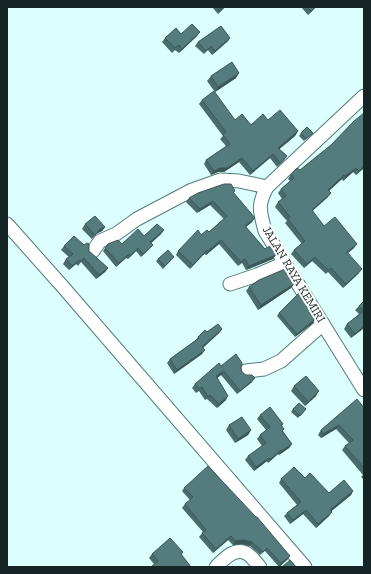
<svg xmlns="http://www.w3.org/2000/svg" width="371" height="574" font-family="'Zilla Slab',serif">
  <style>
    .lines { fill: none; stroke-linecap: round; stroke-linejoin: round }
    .minor-casing { stroke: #537a7a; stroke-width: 15 }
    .minor { stroke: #fff; stroke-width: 13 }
    .wall { fill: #496b6b }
    .shaded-wall { fill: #3c5757 }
    .building { fill: #557c7c; stroke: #3c5757 }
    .labels { text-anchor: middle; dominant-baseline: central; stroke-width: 4; stroke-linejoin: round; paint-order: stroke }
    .street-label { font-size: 12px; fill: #152525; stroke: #fff }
  </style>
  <rect width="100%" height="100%" fill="#dcfefd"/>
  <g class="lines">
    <defs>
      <g id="minor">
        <path d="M364,96L267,187C257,206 260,211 265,231L364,390"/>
        <path d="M7,224L63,287L305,567"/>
        <path d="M93,251L100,241L116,234L137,219L192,190L220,180L239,181L267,187"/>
        <path d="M230,284L257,275L285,263"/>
        <path d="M246,371L264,369L281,361L323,324"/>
        <path d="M216,567C223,560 234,547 246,553C251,555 256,563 260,567"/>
      </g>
    </defs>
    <use href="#minor" class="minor-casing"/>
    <use href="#minor" class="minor"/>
  </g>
  <g class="wall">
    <path d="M212,7H225L218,14Z"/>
    <path d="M301,7H316L308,15Z"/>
    <path d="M181,34L197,36L179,53L175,50L172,53L162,42L165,38Z"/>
    <path d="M230,38L228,41L212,55L208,50L204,54L195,46L198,42Z"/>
    <path d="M211,76L236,78L215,92L207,81Z"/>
    <path d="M202,100L235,120L251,125L268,120L298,131L295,136L279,149L287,156L284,160L277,167L270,158L250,175L239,162L224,172H218L211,175L204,164L206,160L226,146L220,139L223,136L199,104Z"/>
    <path d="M301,133H313L304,141L299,136Z"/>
    <path d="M331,145L364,168L356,175L353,172L343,181L342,179L329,191L328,197L312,211L324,226L354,248L348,253L359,273L343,288L328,272L326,274L312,261L304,268L291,254L294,250L302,244L285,223L287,221L275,207L278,202L282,199L278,193L281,189L290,181L288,179L291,174L300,170Z"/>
    <path d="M234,193L252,222L246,227L273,259L246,270L242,263L238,266L219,244L206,255L204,254L190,269L176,255L178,251L201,235L209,232L224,219L210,205L197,213L186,202L189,198Z"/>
    <path d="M85,224L105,227L102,231L96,234L92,239L82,229Z"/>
    <path d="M164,230L161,234L151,243L150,248L141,257L136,251L128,259L126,258L116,267L103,251L108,244H122L144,236Z"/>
    <path d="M64,246L89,251L108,268L105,272L96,279L81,262L78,266L76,264L69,270L63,264L66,259L69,257L61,250Z"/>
    <path d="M174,257L163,269L156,261L158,259Z"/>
    <path d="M259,280L294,284L291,288L258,310L246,291L249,287L257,282Z"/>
    <path d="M364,301V328L351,338L344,329L347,324L359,314L355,310Z"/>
    <path d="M279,313L313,323L295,337L277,316Z"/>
    <path d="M222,329L219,333L203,348L202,354L174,374L167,363L170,359L195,341L198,337L207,332Z"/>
    <path d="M221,366L241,368L242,372L252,382L237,394L221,375L217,378L226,400L217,408L207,399L205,400L199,391L196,393L192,388L195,384Z"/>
    <path d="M294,386L316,396L305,406L291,391Z"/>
    <path d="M364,408V480L361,477L363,475L342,450L345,446L349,443L336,429L321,438L318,435L321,430Z"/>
    <path d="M293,409H306L298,418L291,412Z"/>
    <path d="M260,415L283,424L282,426L283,431L292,444L289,448L279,455L278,454L268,463L267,461L254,471L245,460L248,456L262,446L257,439L260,435L266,430L257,419Z"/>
    <path d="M229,425L251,430L248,435L235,443L226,430Z"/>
    <path d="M305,478L329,493L353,491L351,495L331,511L332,512L329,516L316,528L303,514L290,524L284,516L287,513L297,505L279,483L281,479Z"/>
    <path d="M184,488L288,559L279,567L265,551L260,555L250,546L241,544L233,545L228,540L213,553L199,537L203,532L182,508L185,504L190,500L182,491Z"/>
    <path d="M183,552L182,554L154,564L149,558L152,554Z"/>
  </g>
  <g class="shaded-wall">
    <path d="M224,7H225L218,14L221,9Z"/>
    <path d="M315,7H316L308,15L311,11Z"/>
    <path d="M200,32L197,36L179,53L182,49Z"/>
    <path d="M230,38L228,41L212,55L215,51Z"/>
    <path d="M239,73L236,78L215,92L218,87Z"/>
    <path d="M298,131L295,136L276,152L278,148Z"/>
    <path d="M273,154L270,158L250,175L253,171Z"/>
    <path d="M287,156L284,160L277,167L280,163Z"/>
    <path d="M242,158L239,162L224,172H218L211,175L214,171Z"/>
    <path d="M364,166V168L356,175L359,171Z"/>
    <path d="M356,168L353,172L343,181L345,176Z"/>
    <path d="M344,175L342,179L325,194L328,190Z"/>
    <path d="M331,193L328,197L309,214L312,210Z"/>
    <path d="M213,201L210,205L197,213L200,209Z"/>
    <path d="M255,218L252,222L242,230L245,226Z"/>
    <path d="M105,227L102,231L96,234L92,239L100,229Z"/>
    <path d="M164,230L161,234L148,246L150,242Z"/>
    <path d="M221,240L219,244L206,255L208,251Z"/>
    <path d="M357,244L354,248L344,256L347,252Z"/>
    <path d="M153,245L141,257L143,254Z"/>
    <path d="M138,248L136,251L128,259L130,256Z"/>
    <path d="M207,250L204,254L190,269L193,265Z"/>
    <path d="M129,254L126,258L116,267L119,263Z"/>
    <path d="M276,255L273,259L246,270L249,266Z"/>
    <path d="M315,257L312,261L304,268L307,264Z"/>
    <path d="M79,260L76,264L69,270L72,266Z"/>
    <path d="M108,268L105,272L96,279L99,275Z"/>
    <path d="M362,269L359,273L343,288L346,284Z"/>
    <path d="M294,284L291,288L258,310L261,305Z"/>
    <path d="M315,319L313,323L295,337L297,334Z"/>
    <path d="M364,326V328L351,338L355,334Z"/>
    <path d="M222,329L219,333L199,351L202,347Z"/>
    <path d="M205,350L202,354L174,374L177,370Z"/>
    <path d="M224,371L221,375L214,380L216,376Z"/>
    <path d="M255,378L252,382L237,394L240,391Z"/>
    <path d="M319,391L316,396L305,406L308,402Z"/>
    <path d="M228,396L226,400L217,408L219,404Z"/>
    <path d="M339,425L336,429L321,438L323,434Z"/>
    <path d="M251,430L248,435L235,443L238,439Z"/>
    <path d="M292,444L289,448L279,455L281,451Z"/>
    <path d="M281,450L278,454L268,463L271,459Z"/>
    <path d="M269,458L267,461L254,471L256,467Z"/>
    <path d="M353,491L351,495L328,514L330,510Z"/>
    <path d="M306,510L303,514L290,524L293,520Z"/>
    <path d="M332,512L329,516L316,528L318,524Z"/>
    <path d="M231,536L228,540L213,553L216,549Z"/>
    <path d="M244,540L252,542L250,546L241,544L233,545L235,541Z"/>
    <path d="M290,556L288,559L279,567L281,563Z"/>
  </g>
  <g class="building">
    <path d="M219,7H224L221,9Z"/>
    <path d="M307,7H315L311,11Z"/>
    <path d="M192,24L200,32L182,49L179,45L175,48L165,38L176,28L181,34Z"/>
    <path d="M221,26L230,38L215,51L211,46L206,51L198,42Z"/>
    <path d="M232,62L239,73L218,87L211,76Z"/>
    <path d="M214,91L235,120L242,114L251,125L263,114L268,120L280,110L298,131L278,148L287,156L280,163L273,154L253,171L242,158L227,168H220L214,171L206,160L230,144L223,135L226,132L202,100Z"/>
    <path d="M364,113V166L359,171L356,168L345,176L344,175L328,190L331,193L312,210L324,226L335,217L357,244L347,252L362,269L346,284L331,268L328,270L315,257L307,264L294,250L305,241L288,219L290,217L278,202L286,196L281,189L294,178L291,174L297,168L300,170L331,145L354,121Z"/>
    <path d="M307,127L313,133L306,139L301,133Z"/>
    <path d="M224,184H231L235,191L233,192L255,218L245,226L265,249L270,246L276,255L249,266L245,259L241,262L221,240L208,251L207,250L193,265L178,251L198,230L201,235L207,230L209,232L227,216L213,201L200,209L189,198L198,193Z"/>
    <path d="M95,216L105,227L100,229L95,235L85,224Z"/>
    <path d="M157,224L164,230L150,242L153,245L143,254L138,248L130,256L129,254L119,263L105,248L108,244L118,240L122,244L138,229L144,236Z"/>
    <path d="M74,236L84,245L87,243L89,244V251L108,268L99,275L84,258L81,261L79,260L72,266L66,259L73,254L64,246Z"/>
    <path d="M168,250L174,257L165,266L158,259Z"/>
    <path d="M285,269L294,284L261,305L249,287L259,280Z"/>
    <path d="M299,293L315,319L297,334L279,313Z"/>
    <path d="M364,301V326L355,334L347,324L364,311L359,306Z"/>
    <path d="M218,324L222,329L202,347L205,350L177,370L170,359L199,338L198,337L205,330L207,332Z"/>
    <path d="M236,354L242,363L241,368L242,372L246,375H252L255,378L240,391L224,371L216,376L228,396L219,404L210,395L208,397L202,387L199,389L195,384L219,363L221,366Z"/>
    <path d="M306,376L319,391L308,402L294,386Z"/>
    <path d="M357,399L364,408V468L345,446L353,440L339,425L323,434L321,430Z"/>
    <path d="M299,403L306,409L300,416L293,409Z"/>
    <path d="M270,407L283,424L281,425L284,429L282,431L292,444L281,451V450L271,459L269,458L256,467L248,456L266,443L260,435L270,427L260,415Z"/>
    <path d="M242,417L251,430L238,439L229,425Z"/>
    <path d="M208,466L256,517H257L290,556L281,563L267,548L263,552L252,542L244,540L235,541L231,536L216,549L202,533L206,530L185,504L193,497L184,488Z"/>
    <path d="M294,467L305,478L310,473L329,493L344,480L353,491L330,510L332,512L318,524L306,510L293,520L287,513L301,502L281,479Z"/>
    <path d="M170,538L183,552L181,554L191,567H151L158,561L152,554Z"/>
    <path d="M290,560L296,567H282Z"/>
  </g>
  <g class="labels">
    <g class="street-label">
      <text transform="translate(294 274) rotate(59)">JALAN RAYA KEMIRI</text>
    </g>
  </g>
  <rect width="371" height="574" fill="none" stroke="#152525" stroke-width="16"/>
</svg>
